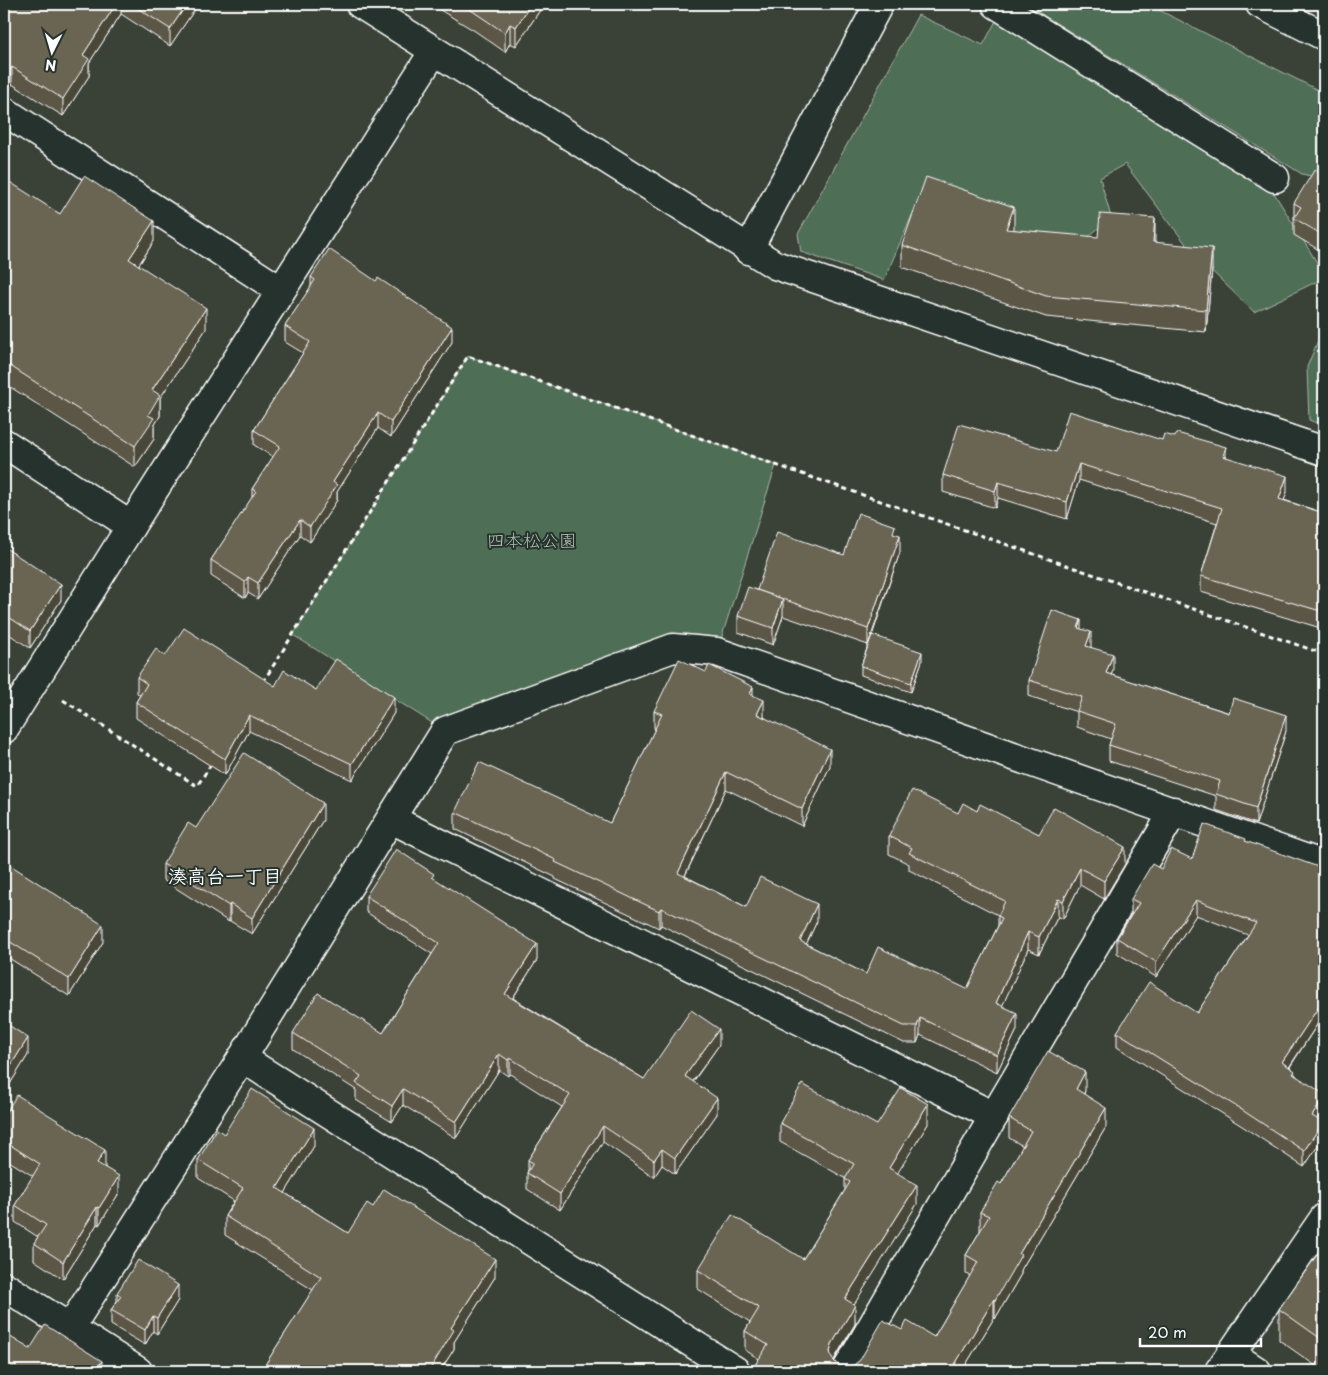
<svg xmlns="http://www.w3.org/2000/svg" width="1328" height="1375" font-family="'Playpen Sans','Klee One',sans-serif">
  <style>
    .green { fill: #506e57; stroke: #a8b6ab }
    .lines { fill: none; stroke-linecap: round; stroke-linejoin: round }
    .minor-casing { stroke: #fff; stroke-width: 31 }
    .highway-casing { stroke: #fff; stroke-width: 31 }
    .path { stroke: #fff; stroke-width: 3; stroke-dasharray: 5 4; stroke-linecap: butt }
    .minor { stroke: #26332d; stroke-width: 28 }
    .highway { stroke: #26332d; stroke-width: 28 }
    .wall { fill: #5b5747; stroke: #fff }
    .shaded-wall { fill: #4a4739; stroke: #fff }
    .building { fill: #6a6552; stroke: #fff }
    .labels { text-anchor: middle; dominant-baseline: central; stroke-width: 4; stroke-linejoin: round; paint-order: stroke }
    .park-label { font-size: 18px; fill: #b0beb3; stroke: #26332d }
    .neighbourhood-label { font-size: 19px; font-weight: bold; fill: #fff; stroke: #26332d }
  </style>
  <rect width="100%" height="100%" fill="#3a4238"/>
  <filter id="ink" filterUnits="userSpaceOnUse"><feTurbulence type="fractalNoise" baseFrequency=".02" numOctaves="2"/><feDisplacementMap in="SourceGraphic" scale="10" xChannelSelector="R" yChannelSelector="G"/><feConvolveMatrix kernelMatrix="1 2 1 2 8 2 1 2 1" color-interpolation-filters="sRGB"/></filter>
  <g filter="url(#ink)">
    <g class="green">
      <path d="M1025,4H1147L1320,91L1324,93V181L1319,178L1302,174Z"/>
      <path d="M918,15L983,45L997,19L1274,193L1324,274V278L1254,312L1192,252L1125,164L1100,178L1111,217L1079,245L1036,240L916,206L884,280L801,252L798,234Z"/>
      <path d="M1324,326V426L1309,420L1307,367Z"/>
      <path d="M468,356L776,465L717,652L673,648L445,731L293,635Z"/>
    </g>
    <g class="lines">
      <defs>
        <g id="minor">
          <path d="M360,4L775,265L1324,451"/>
          <path d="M996,4L1275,178"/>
          <path d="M4,111L280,290"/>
          <path d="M748,250L879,4"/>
          <path d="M4,443L131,526"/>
          <path d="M4,729L131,526L434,51"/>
          <path d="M391,819L994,1116"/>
          <path d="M242,1058L736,1371"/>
          <path d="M4,1286L138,1371"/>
          <path d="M70,1328L242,1058L445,731L673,648L717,652L1324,865"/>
          <path d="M1231,1354L1257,1371"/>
          <path d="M846,1371L994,1116L1174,811"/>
          <path d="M1219,1371L1324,1218"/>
        </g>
        <path id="highway" d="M1260,4L1324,36"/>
      </defs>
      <use href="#minor" class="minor-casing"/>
      <use href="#highway" class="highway-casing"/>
      <g class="path">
        <path d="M263,682L468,356L776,465L1324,654"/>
        <path d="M63,700L197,786L212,763"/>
      </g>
      <use href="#minor" class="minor"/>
      <use href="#highway" class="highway"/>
    </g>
    <g class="wall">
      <path d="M4,4H195V9L170,46L121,14L89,63V76L63,116L12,84L10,87L4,83Z"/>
      <path d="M430,4H542V7L516,46L510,43L505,52L475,31Z"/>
      <path d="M1324,169V253L1294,235V203L1321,174Z"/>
      <path d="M4,181L60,214L154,241L139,265L206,329L160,398V416L154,426V439L135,467L4,383Z"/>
      <path d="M1013,230L1155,243L1212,269L1206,332L1046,317L902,267V245Z"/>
      <path d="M311,277L452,342L391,437L378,428L337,492V500L310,542L300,535L258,599L248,593L245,598L211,576V560L252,498V489L273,457L254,445V430L303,353L285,342V326L311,287Z"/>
      <path d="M1324,322V341L1323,340V323Z"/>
      <path d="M1162,440L1226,457L1287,492L1284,500L1324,513V629L1201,592V576L1217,523L1079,480L1067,519L998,498L995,508L943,492V475L1056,452Z"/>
      <path d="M895,534L900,552L869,645L922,661L911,692L861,675V666L868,645L783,616L773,645L738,632V616L757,590Z"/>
      <path d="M4,547L61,600L30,648L4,631Z"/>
      <path d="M1081,629L1091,647L1113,670L1111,675L1286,731L1256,824L1216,810V796L1109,761V745L1111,739L1077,727V712L1029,696V680Z"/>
      <path d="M165,656L275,686L316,690L394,713L352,780L249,731L225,775L136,718V702L140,695L137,693V677Z"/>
      <path d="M753,695L764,717L830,766L802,826L726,789L685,876L746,907L817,921L806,944L866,974L967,989L998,926V915L909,870V864L889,854V836L958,813L977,811L1039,834L1125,864L1104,899L1080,885L1063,919L1058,916L1039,954L1028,949L1002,1006L1017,1030L997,1072L920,1035L917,1043H904L661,925L659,928L555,879V877L455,829V812L610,823L655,729L654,728V711Z"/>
      <path d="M323,820L252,934L230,921L229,922L163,880V864L196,828Z"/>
      <path d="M1246,841L1324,1014L1290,1067L1324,1113L1320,1120L1323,1138L1304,1167L1242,1126L1117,1047V1032L1197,1013L1248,935L1196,915L1156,977L1117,953V938L1132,914H1131V899L1161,869Z"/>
      <path d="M4,861L103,942L69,996L4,955Z"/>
      <path d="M434,879L537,960L513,998L644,1079L719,1045L693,1082L717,1114L675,1174L662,1165L654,1177L603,1142L560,1210L527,1189V1173L528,1170V1160L562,1107L510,1074L508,1076L499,1070L456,1138L403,1105L392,1122L356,1100V1090L293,1049V1033H383L432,954L366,912V896Z"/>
      <path d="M4,1022L28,1055L8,1087L4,1085Z"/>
      <path d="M1085,1091L1084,1094L1106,1127L1021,1270V1274L995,1319L994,1318L962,1371H751L759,1359L745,1350V1331L750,1322L698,1289V1270L803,1259L845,1190V1178L780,1142V1123L877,1125L928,1124L897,1173L917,1204L854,1304L855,1324L834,1361L838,1365L846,1367L854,1365L902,1330L934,1337L970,1276L966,1274V1255L980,1231V1212L1001,1184L1023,1146L1009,1138V1118Z"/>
      <path d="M4,1115L105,1167L119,1193L99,1225L97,1224L63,1279L34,1260V1243L38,1237L15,1222V1205L33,1176L4,1158Z"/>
      <path d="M224,1134L314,1146L285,1193L348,1233L495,1277L454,1342V1349L440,1371H263V1368L313,1290L225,1235V1216L234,1201L198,1178V1160Z"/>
      <path d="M1324,1245V1371H1323L1279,1340V1309Z"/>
      <path d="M117,1293L178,1300L157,1334L153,1331L145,1345L111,1325V1310L117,1301Z"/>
    </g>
    <g class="shaded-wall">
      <path d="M116,4H121V14L89,63V76L63,116V99L83,55Z"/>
      <path d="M187,4H195V9L170,46V29Z"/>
      <path d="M531,4H542V7L516,46V27Z"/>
      <path d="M510,24V43L505,52V33Z"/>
      <path d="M12,67V84L10,87V70Z"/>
      <path d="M1014,207V229L1006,251V229Z"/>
      <path d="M1155,218V240L1153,264V242Z"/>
      <path d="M154,221V241L129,280V259Z"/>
      <path d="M1212,248V269L1206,332V310Z"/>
      <path d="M206,308V329L160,398V416L154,426V439L135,467V446L152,390Z"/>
      <path d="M452,327V342L391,437V422Z"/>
      <path d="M378,413V428L337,492V500L310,542V527L333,482Z"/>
      <path d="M1226,447V464L1223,456Z"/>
      <path d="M1079,464V480L1067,519V502Z"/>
      <path d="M1287,476V492L1279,515V499Z"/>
      <path d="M998,482V498L995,508V491Z"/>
      <path d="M7,512V528L4,534V517Z"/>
      <path d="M300,520V535L258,599V583Z"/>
      <path d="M900,535V552L868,645V629Z"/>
      <path d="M248,577V593L245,598V582Z"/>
      <path d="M61,584V600L30,648V631Z"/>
      <path d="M783,599V616L773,645V628Z"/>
      <path d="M1081,620V636L1078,628Z"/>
      <path d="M1091,632V648L1086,646Z"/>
      <path d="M922,652V661L911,692V683Z"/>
      <path d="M1113,654V670L1106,690V673Z"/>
      <path d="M753,687V704L750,694Z"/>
      <path d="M394,697V713L352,780V764Z"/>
      <path d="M764,700V718L757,714Z"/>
      <path d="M249,715V731L225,775V759Z"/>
      <path d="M1286,715V731L1256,824V808Z"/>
      <path d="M830,749V766L802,826V809Z"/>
      <path d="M726,772V789L678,890V873Z"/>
      <path d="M323,803V820L252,934V918Z"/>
      <path d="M1125,847V864L1104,899V881Z"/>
      <path d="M1080,868V885L1063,919V901Z"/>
      <path d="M1058,899V916L1039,954V937Z"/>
      <path d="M1196,900V915L1156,977V962Z"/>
      <path d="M230,904V921L229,922V906Z"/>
      <path d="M817,904V921L800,958V941Z"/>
      <path d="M661,908V925L659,928V911Z"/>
      <path d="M103,925V942L69,996V979Z"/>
      <path d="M1028,932V949L996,1020V1003Z"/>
      <path d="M537,944V960L505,1010V994Z"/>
      <path d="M1324,999V1014L1282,1078V1062Z"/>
      <path d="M1017,1013V1030L997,1072V1055Z"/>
      <path d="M920,1018V1035L917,1043V1026Z"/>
      <path d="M719,1029V1045L685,1092V1076Z"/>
      <path d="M28,1038V1055L8,1087V1070Z"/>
      <path d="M499,1054V1070L456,1138V1122Z"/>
      <path d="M510,1058V1074L508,1076V1060Z"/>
      <path d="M1085,1072V1091L1076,1109V1089Z"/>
      <path d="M403,1089V1105L392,1122V1106Z"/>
      <path d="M717,1098V1114L675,1174V1158Z"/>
      <path d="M1324,1098V1113L1312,1131V1116Z"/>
      <path d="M928,1104V1124L889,1187V1168Z"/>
      <path d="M1106,1108V1127L1021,1270V1274L995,1319V1300L1019,1254Z"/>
      <path d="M1323,1122V1138L1304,1167V1151Z"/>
      <path d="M603,1126V1142L560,1210V1194Z"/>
      <path d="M314,1128V1146L277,1206V1188Z"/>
      <path d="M662,1149V1165L654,1177V1160Z"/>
      <path d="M105,1150V1167L97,1180V1163Z"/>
      <path d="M119,1176V1193L99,1225V1208Z"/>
      <path d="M917,1185V1204L845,1319V1299Z"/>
      <path d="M97,1207V1224L63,1279V1262Z"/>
      <path d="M495,1259V1277L454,1342V1349L440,1371H429L451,1328Z"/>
      <path d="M178,1285V1300L157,1334V1318Z"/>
      <path d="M994,1299V1318L962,1371H951Z"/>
      <path d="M855,1305V1324L832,1363L830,1352L832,1344Z"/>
      <path d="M153,1316V1331L145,1345V1330Z"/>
      <path d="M102,1361V1371H95Z"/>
    </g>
    <g class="building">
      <path d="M4,4H116L83,55L89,59L63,99L12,67L10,70L4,66Z"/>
      <path d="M131,4H187L170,29Z"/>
      <path d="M462,4H531L516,27L510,24L505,33Z"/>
      <path d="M1315,169L1321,174L1324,169V236L1294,218L1301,207L1294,203Z"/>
      <path d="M84,176L154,221L129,259L206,308L152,390L160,395L148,415L154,418L135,446L4,362V181L5,179L60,214Z"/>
      <path d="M926,177L1014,207L1006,229L1098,237L1100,214L1155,218L1153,242L1212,248L1206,310L1046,296L902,245Z"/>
      <path d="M329,249L376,281L378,278L452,327L391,422L378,413L333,482L337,485L310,527L300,520L258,583L248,577L245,582L211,560L256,491L252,489L280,446L254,430L310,342L285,326L315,280L311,277Z"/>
      <path d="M1069,411L1162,440L1164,434L1175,437L1177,433L1226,447L1223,456L1287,476L1279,499L1324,513V612L1201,576L1222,508L1079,464L1067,502L998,482L995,491L943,475L959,424L1056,452Z"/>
      <path d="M4,509L7,512L4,517Z"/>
      <path d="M858,513L895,526L893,533L900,535L868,629L757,590L777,532L844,555Z"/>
      <path d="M4,547L61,584L30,631L4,614Z"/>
      <path d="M748,587L783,599L773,628L738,616Z"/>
      <path d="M1052,610L1081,620L1078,628L1091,632L1086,646L1113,654L1106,673L1229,713L1233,698L1286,715L1256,808L1216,794L1220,781L1109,745L1116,724L1077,711L1082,697L1029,680Z"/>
      <path d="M184,628L275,686L284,670L316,690L336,659L394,697L352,764L249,715L225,759L136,702L147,684L137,677L156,649L165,656Z"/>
      <path d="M872,635L922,652L911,683L861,666Z"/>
      <path d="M679,659L706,672L709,665L753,687L750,694L764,700L757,714L830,749L802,809L726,772L678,873L746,907L760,877L817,904L800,941L866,974L878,947L967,989L1002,918L998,916L1005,901L909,853L912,848L889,836L912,790L958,813L963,803L977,811L980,804L1039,834L1054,807L1125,847L1104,881L1080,868L1063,901L1058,899L1039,937L1028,932L996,1003L1017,1013L997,1055L920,1018L917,1026H904L661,908L659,911L555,862L556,860L455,812L479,762L610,823L662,714L654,711Z"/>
      <path d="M244,753L323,803L252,918L230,904L229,906L163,864L188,823L196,828Z"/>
      <path d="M1204,824L1246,839L1245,841L1324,869V999L1282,1062L1295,1071L1293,1074L1324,1094V1098L1312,1116L1323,1122L1304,1151L1242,1110L1117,1032L1149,982L1197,1013L1256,923L1196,900L1156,962L1117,938L1139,903L1131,899L1152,864L1161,869L1171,849L1192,859Z"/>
      <path d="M396,849L434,874L432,877L537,944L505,994L644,1079L691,1010L719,1029L685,1076L717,1098L675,1158L662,1149L654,1160L603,1126L560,1194L527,1173L533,1163L528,1160L570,1095L510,1058L508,1060L499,1054L456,1122L403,1089L392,1106L356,1083L361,1076L293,1033L318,993L383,1033L439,943L366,896Z"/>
      <path d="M4,861L103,925L69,979L4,938Z"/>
      <path d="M4,1022L28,1038L8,1070L4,1068Z"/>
      <path d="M1048,1051L1085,1072L1076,1089L1106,1108L1019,1254L1021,1255L995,1300L994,1299L951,1371H751L768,1345L745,1331L759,1308L698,1270L732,1215L803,1259L850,1182L845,1179L854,1164L780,1123L802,1084L877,1125L901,1088L928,1104L889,1168L917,1185L845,1299L855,1305L832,1344L830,1352L833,1360L838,1365L846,1367L854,1365L860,1360L883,1320L902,1330L907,1321L934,1337L978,1262L966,1255L989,1216L980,1212L998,1182L1001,1184L1031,1131L1009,1118Z"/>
      <path d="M252,1089L314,1128L277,1188L348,1233L367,1203L373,1207L384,1189L495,1259L451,1328L454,1330L429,1371L425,1370L424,1371H268L263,1368L321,1277L225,1216L243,1188L198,1160L217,1129L224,1134Z"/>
      <path d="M17,1095L105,1150L97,1163L119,1176L99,1208L97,1207L63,1262L34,1243L46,1225L15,1205L40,1164L4,1141V1115Z"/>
      <path d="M1324,1245V1341L1279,1309Z"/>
      <path d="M138,1260L178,1285L157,1318L153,1316L145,1330L111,1310L121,1296L117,1293Z"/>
      <path d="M45,1325L102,1361L95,1371H4V1333L30,1349Z"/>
    </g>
  </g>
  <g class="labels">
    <g class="park-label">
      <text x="532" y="539">四本松公園</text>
    </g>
    <g class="neighbourhood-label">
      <text x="225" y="875">湊高台一丁目</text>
    </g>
  </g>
  <rect width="1328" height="1375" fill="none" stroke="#26332d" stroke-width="20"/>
  <rect x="10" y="10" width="1308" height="1355" fill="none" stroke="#fff" stroke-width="2" filter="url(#ink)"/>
  <g transform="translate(52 52) rotate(185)" stroke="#26332d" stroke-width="4" paint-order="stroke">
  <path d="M0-4L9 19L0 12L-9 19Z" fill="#ffffff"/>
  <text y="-8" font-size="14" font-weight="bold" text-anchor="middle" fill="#ffffff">N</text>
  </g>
  <path d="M1140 1338v8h121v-8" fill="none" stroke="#ffffff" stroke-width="2.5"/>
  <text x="1148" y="1338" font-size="15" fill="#ffffff" stroke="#26332d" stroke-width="4" paint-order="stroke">20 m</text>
</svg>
